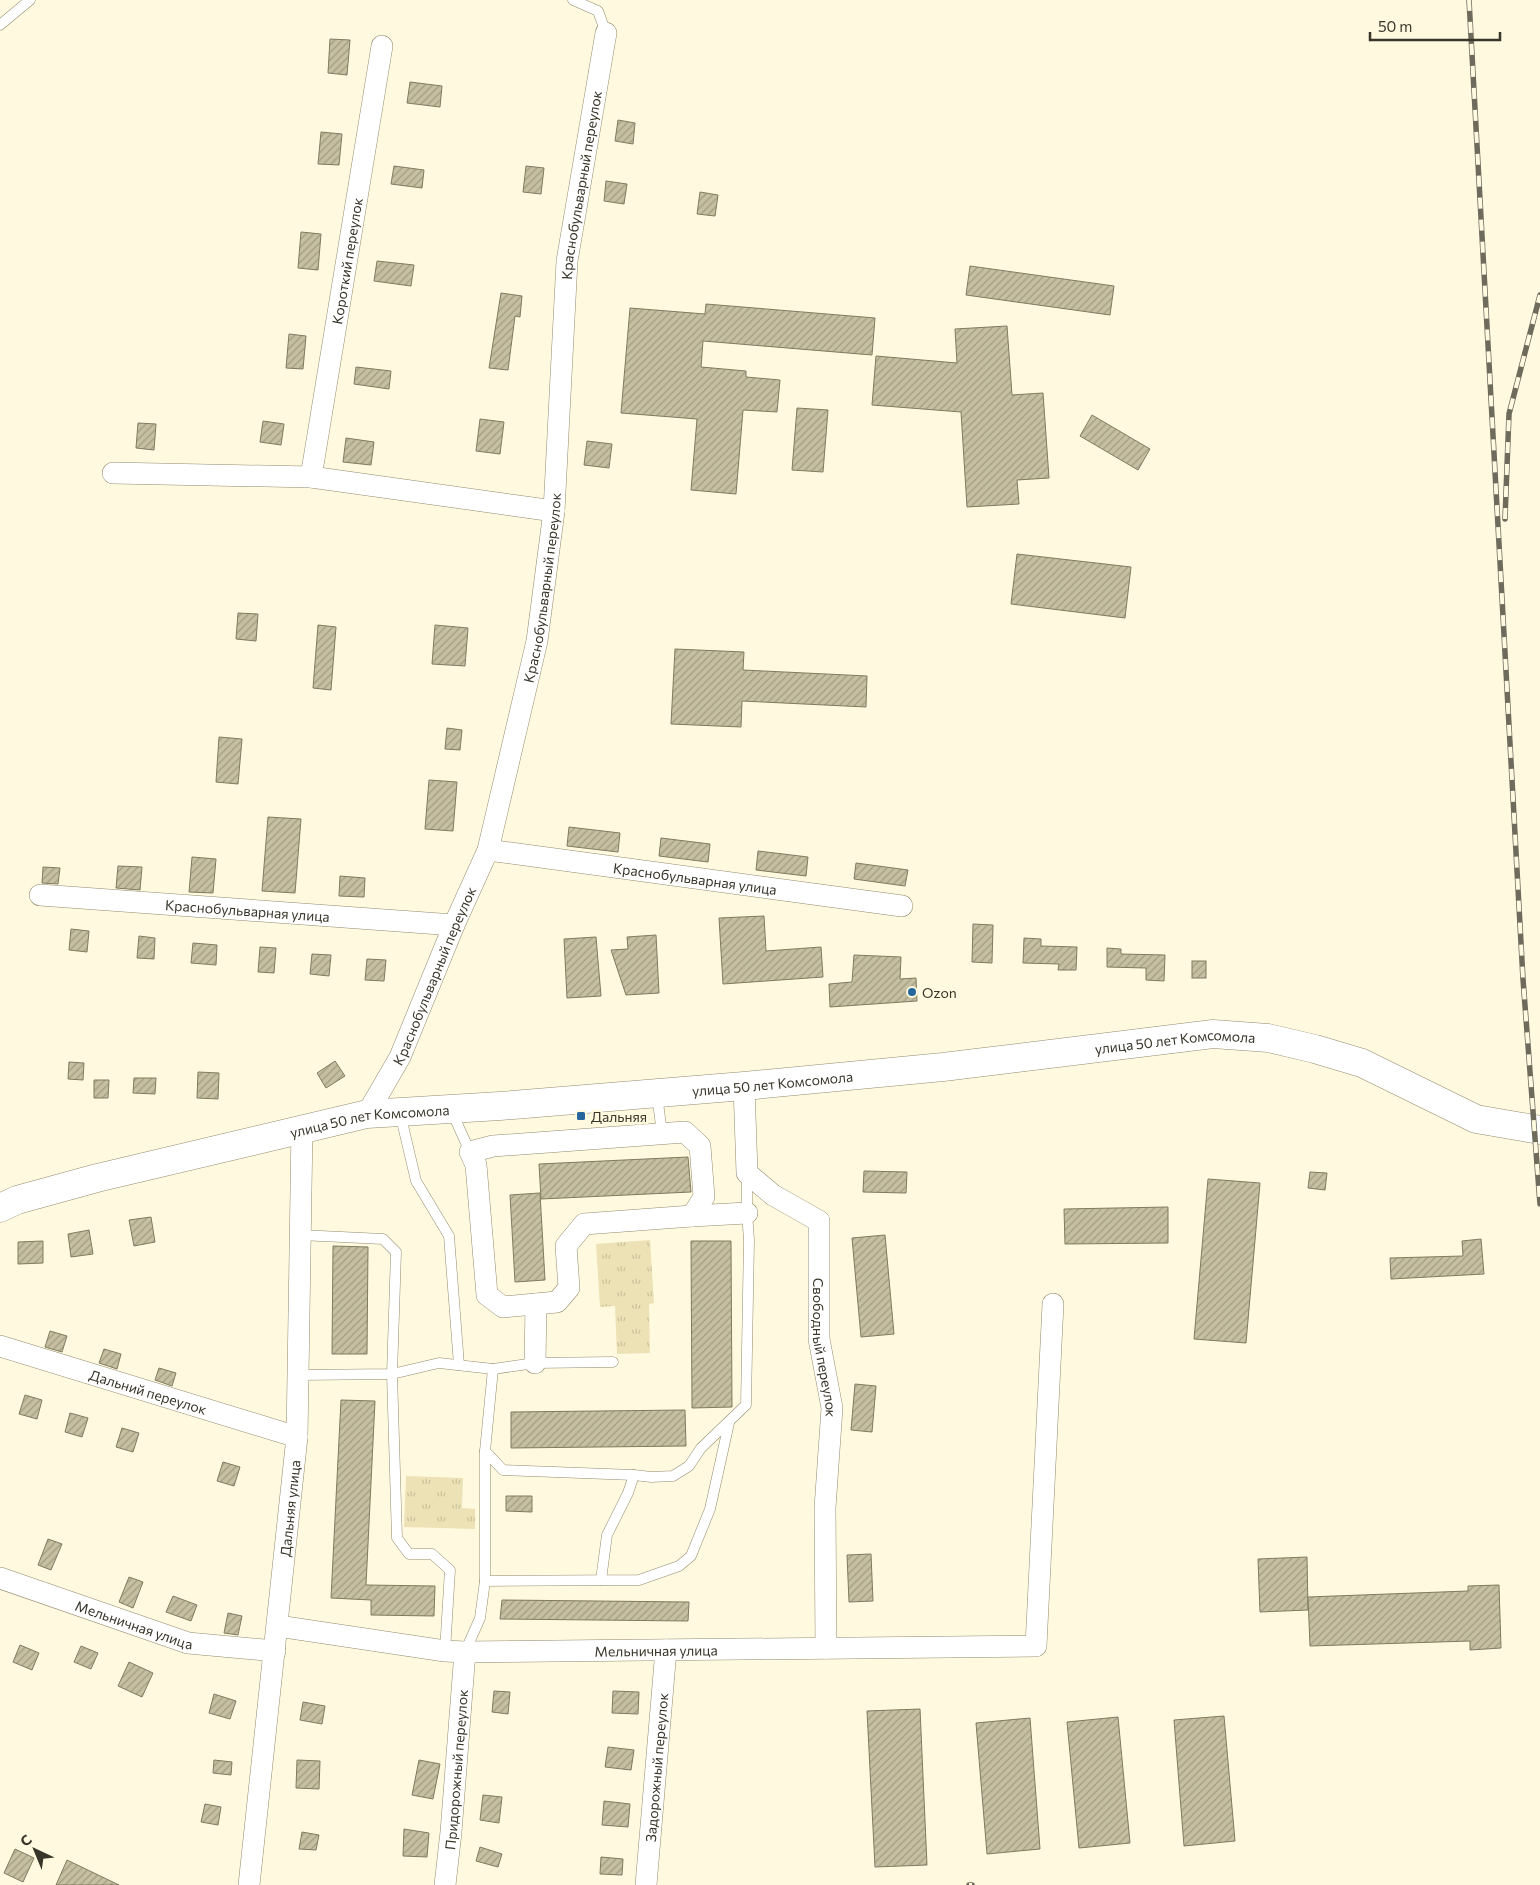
<svg xmlns="http://www.w3.org/2000/svg" width="1540" height="1885" font-family="Commissioner,sans-serif">
  <style>
    .park { fill: url(#park-tufts) }
    .building { fill: url(#building-hatch); stroke: #807a5e }
    .lines { fill: none; stroke-linecap: round; stroke-linejoin: round }
    .lane-casing { stroke: #928b6f; stroke-width: 11 }
    .street-casing { stroke: #928b6f; stroke-width: 22 }
    .secondary-casing { stroke: #928b6f; stroke-width: 29 }
    .lane { stroke: #fff; stroke-width: 10 }
    .street { stroke: #fff; stroke-width: 21 }
    .secondary { stroke: #fff; stroke-width: 28 }
    .rail-casing { stroke: #6f6b5c; stroke-width: 5.5 }
    .rail { stroke: #fff9e0; stroke-width: 4; stroke-dasharray: 11; stroke-linecap: butt }
    .poi-dot { fill: #25679d; stroke: #fff9e0; stroke-width: 2 }
    .labels { text-anchor: middle; dominant-baseline: central; stroke-width: 5; stroke-linejoin: round; paint-order: stroke }
    .street-label { font-size: 14px; fill: #383529; stroke: #fff9e0 }
    .poi-label { font-size: 14px; fill: #383529; stroke: #fff9e0; text-anchor: start }
  </style>
  <defs>
    <pattern id="park-tufts" width="24" height="20" patternUnits="userSpaceOnUse" patternTransform="scale(1.25)"><rect width="24" height="20" fill="#ece2b6"/><path d="M3 7l-1-3M5 7V3M7 7l1-3M15 17l-1-3M17 17v-4M19 17l1-3" fill="none" stroke="#cbc29c"/></pattern>
    <pattern id="building-hatch" width="6" height="6" patternUnits="userSpaceOnUse" patternTransform="scale(1.25)"><rect width="6" height="6" fill="#c6bfa1"/><path d="M-1 1l2-2M0 6l6-6M5 7l2-2" fill="none" stroke="#a29c83"/></pattern>
  </defs>
  <rect width="100%" height="100%" fill="#fff9e0"/>
  <g class="park">
    <path d="M650,1240L654,1303L649,1304L650,1353L617,1354L615,1306L600,1307L596,1244Z"/>
    <path d="M406,1476L463,1478L462,1508L475,1509V1529L404,1527Z"/>
  </g>
  <g class="building">
    <path d="M330,39L350,40L347,75L328,73Z"/>
    <path d="M410,82L442,86L440,107L407,103Z"/>
    <path d="M618,120L635,123L633,144L615,141Z"/>
    <path d="M321,132L342,134L339,165L318,164Z"/>
    <path d="M394,166L424,170L422,188L391,184Z"/>
    <path d="M526,166L544,168L541,194L523,192Z"/>
    <path d="M606,181L627,184L624,204L604,201Z"/>
    <path d="M700,192L718,195L715,216L697,214Z"/>
    <path d="M301,232L321,234L318,270L298,268Z"/>
    <path d="M377,261L414,265L411,286L374,281Z"/>
    <path d="M970,266L1114,286L1110,315L966,295Z"/>
    <path d="M501,293L522,296L520,317L515,316L508,370L489,368Z"/>
    <path d="M706,304L875,318L872,355L703,341L701,367L746,371V377L780,380L777,412L743,410L736,494L691,490L697,419L621,413L630,308L705,314Z"/>
    <path d="M1007,326L1012,395L1043,393L1049,478L1017,480L1019,504L967,507L961,412L872,405L876,356L957,363L955,329Z"/>
    <path d="M289,334L306,336L303,369L286,368Z"/>
    <path d="M356,367L391,371L389,389L354,384Z"/>
    <path d="M797,408L828,410L823,472L792,470Z"/>
    <path d="M1092,415L1150,449L1138,470L1080,436Z"/>
    <path d="M480,419L504,422L500,454L476,451Z"/>
    <path d="M263,421L284,424L281,445L260,442Z"/>
    <path d="M138,423L156,424L154,450L136,448Z"/>
    <path d="M346,438L374,442L371,465L343,462Z"/>
    <path d="M587,441L612,444L609,468L584,465Z"/>
    <path d="M1017,554L1131,567L1125,618L1011,604Z"/>
    <path d="M238,613L258,614L256,641L236,639Z"/>
    <path d="M318,625L336,627L331,690L313,688Z"/>
    <path d="M435,625L468,628L465,666L432,664Z"/>
    <path d="M675,649L744,652L743,670L867,676L866,707L742,701L741,727L671,724Z"/>
    <path d="M447,728L462,730L460,750L445,749Z"/>
    <path d="M219,737L242,739L238,784L216,782Z"/>
    <path d="M429,780L457,782L453,831L425,829Z"/>
    <path d="M268,817L301,819L295,893L262,891Z"/>
    <path d="M569,827L620,833L618,852L567,846Z"/>
    <path d="M661,838L710,844L708,862L659,856Z"/>
    <path d="M758,851L808,857L806,876L756,870Z"/>
    <path d="M192,857L216,859L213,893L189,892Z"/>
    <path d="M856,863L908,870L905,886L854,879Z"/>
    <path d="M118,866L142,867L140,890L116,888Z"/>
    <path d="M43,867L60,868L58,884L42,883Z"/>
    <path d="M340,876L365,878L364,897L339,896Z"/>
    <path d="M764,916L766,951L821,947L823,977L723,984L719,918Z"/>
    <path d="M973,924L993,925L992,963L972,962Z"/>
    <path d="M71,929L89,931L87,952L69,950Z"/>
    <path d="M656,935L659,993L626,995L611,950L628,949L627,937Z"/>
    <path d="M139,936L155,938L154,959L137,958Z"/>
    <path d="M596,937L601,996L567,998L564,939Z"/>
    <path d="M1024,938L1041,939V946L1077,947L1076,970H1058L1059,964L1023,963Z"/>
    <path d="M193,943L217,945L216,965L191,963Z"/>
    <path d="M260,947L276,948L274,973L258,972Z"/>
    <path d="M1107,948L1121,949V954L1165,955L1164,981L1146,980V968L1107,967Z"/>
    <path d="M312,954L331,955L329,976L310,974Z"/>
    <path d="M854,955L901,957L900,979L916,978L917,1001L830,1007L829,984L852,982Z"/>
    <path d="M367,959L386,960L384,981L365,980Z"/>
    <rect x="1192" y="961" width="14" height="17"/>
    <path d="M335,1061L345,1076L326,1088L317,1073Z"/>
    <path d="M69,1062L84,1063L83,1080L68,1079Z"/>
    <path d="M198,1072L219,1073L218,1099L197,1098Z"/>
    <path d="M134,1078H156L155,1094L133,1093Z"/>
    <path d="M94,1080H109L108,1098H94Z"/>
    <path d="M688,1157L691,1192L541,1199L539,1164Z"/>
    <path d="M864,1171L907,1172L906,1193L863,1192Z"/>
    <path d="M1310,1172L1327,1173L1325,1190L1308,1188Z"/>
    <path d="M1208,1179L1260,1183L1246,1343L1194,1339Z"/>
    <path d="M540,1193L545,1280L515,1282L510,1195Z"/>
    <path d="M1168,1207V1243L1065,1244L1064,1209Z"/>
    <path d="M151,1217L155,1242L134,1246L129,1220Z"/>
    <path d="M89,1230L93,1254L71,1257L68,1234Z"/>
    <path d="M885,1235L894,1334L861,1337L852,1238Z"/>
    <path d="M1481,1239L1484,1274L1391,1279L1390,1258L1463,1256L1462,1241Z"/>
    <path d="M43,1241V1263L18,1264V1242Z"/>
    <path d="M691,1241H731L732,1407L692,1408Z"/>
    <path d="M333,1246L368,1247L367,1354H332Z"/>
    <path d="M50,1331L67,1336L62,1352L45,1347Z"/>
    <path d="M104,1349L121,1354L117,1369L99,1363Z"/>
    <path d="M159,1368L176,1373L172,1386L155,1380Z"/>
    <path d="M855,1384L876,1386L872,1432L851,1430Z"/>
    <path d="M25,1395L42,1400L37,1419L19,1414Z"/>
    <path d="M341,1400L375,1401L366,1585L435,1586L434,1616L371,1615V1600L331,1598Z"/>
    <path d="M685,1410L686,1446L511,1448V1412Z"/>
    <path d="M70,1413L88,1418L82,1437L65,1432Z"/>
    <path d="M122,1428L139,1433L133,1452L116,1447Z"/>
    <path d="M223,1462L240,1467L234,1486L217,1481Z"/>
    <path d="M506,1496H532V1512L506,1511Z"/>
    <path d="M48,1539L62,1544L51,1570L38,1565Z"/>
    <path d="M871,1554L873,1601L849,1602L847,1555Z"/>
    <path d="M1307,1557L1308,1610L1260,1612L1258,1559Z"/>
    <path d="M129,1577L143,1582L133,1608L119,1602Z"/>
    <path d="M1499,1585L1501,1648L1470,1650V1641L1310,1646L1308,1597L1468,1591V1586Z"/>
    <path d="M173,1596L197,1605L191,1621L166,1612Z"/>
    <path d="M502,1600L689,1602L688,1621L500,1619Z"/>
    <path d="M228,1613L242,1616L238,1635L224,1633Z"/>
    <path d="M20,1645L39,1653L32,1670L13,1662Z"/>
    <path d="M81,1646L98,1653L91,1669L74,1662Z"/>
    <path d="M129,1662L153,1673L142,1697L118,1686Z"/>
    <path d="M494,1691L510,1692L508,1714L492,1712Z"/>
    <path d="M613,1691L639,1692L638,1714L612,1713Z"/>
    <path d="M214,1694L236,1701L230,1719L209,1713Z"/>
    <path d="M303,1702L325,1706L322,1724L300,1720Z"/>
    <path d="M920,1709L927,1865L875,1867L867,1711Z"/>
    <path d="M1224,1716L1235,1841L1184,1846L1174,1720Z"/>
    <path d="M1118,1717L1130,1843L1079,1848L1067,1722Z"/>
    <path d="M1030,1718L1040,1849L987,1854L976,1723Z"/>
    <path d="M608,1747L634,1750L631,1770L605,1767Z"/>
    <path d="M214,1760L232,1762L231,1775L213,1773Z"/>
    <path d="M297,1760L320,1761L319,1789L296,1788Z"/>
    <path d="M419,1760L440,1764L433,1799L412,1795Z"/>
    <path d="M483,1795L502,1797L499,1823L480,1820Z"/>
    <path d="M604,1801L630,1804L628,1827L602,1825Z"/>
    <path d="M205,1804L221,1807L218,1825L201,1822Z"/>
    <path d="M404,1829L429,1833L427,1857L403,1856Z"/>
    <path d="M302,1832L319,1835L316,1850L299,1849Z"/>
    <path d="M480,1847L502,1854L498,1867L476,1861Z"/>
    <path d="M15,1849L34,1858L23,1882L4,1873Z"/>
    <path d="M601,1857L623,1859L622,1875L600,1874Z"/>
    <path d="M67,1860L119,1885H56Z"/>
  </g>
  <g class="lines">
    <defs>
      <g id="lane">
        <path d="M573,0L598,11L606,33"/>
        <path d="M0,25L30,0"/>
        <path d="M657,1095L662,1133"/>
        <path d="M451,1110L470,1152"/>
        <path d="M400,1113L416,1181L449,1236L459,1365"/>
        <path d="M300,1235L383,1239L396,1252L392,1374L397,1538L409,1554H432L450,1570L445,1651"/>
        <path d="M493,1369L485,1451L503,1470L634,1475"/>
        <path d="M298,1375L392,1374L439,1363L493,1369L535,1363L613,1362"/>
        <path d="M601,1580L607,1535L628,1493L634,1475L651,1477L673,1476L689,1466L701,1448L746,1405L749,1240L747,1213V1174"/>
        <path d="M485,1581V1451"/>
        <path d="M465,1652L480,1618L485,1581L639,1580L679,1566L691,1556L710,1509L729,1423"/>
      </g>
      <g id="street">
        <path d="M113,473L311,477L554,511"/>
        <path id="s1" d="M311,477L382,46"/>
        <path id="s2" d="M488,850L902,906"/>
        <path id="s3" d="M40,895L454,925"/>
        <path id="s4" d="M744,1086L747,1173L773,1195L819,1221V1339L832,1408L825,1508L826,1648"/>
        <path id="s5" d="M367,1114L400,1057L454,925L488,850L537,641L554,511L567,261L606,33"/>
        <path d="M685,1132L700,1146L704,1197L692,1216L584,1224L566,1246L569,1288L557,1302L503,1307L487,1295L476,1165L470,1152L493,1146Z"/>
        <path d="M692,1216L747,1213"/>
        <path id="s6" d="M0,1346L297,1437"/>
        <path d="M535,1363L536,1304"/>
        <path id="s7" d="M0,1578L188,1643L275,1651"/>
        <path id="s8" d="M278,1626L445,1651L465,1652L1036,1646L1053,1304"/>
        <path id="s9" d="M249,1885L297,1437L302,1129"/>
        <path id="s10" d="M445,1885L451,1832L465,1652"/>
        <path id="s11" d="M646,1885L666,1650"/>
      </g>
      <g id="secondary">
        <path id="s12" d="M0,1208L17,1200L97,1178L367,1114L500,1106L744,1086L943,1067L1213,1034L1268,1038L1315,1049L1362,1063L1476,1119L1540,1130"/>
      </g>
    </defs>
    <use href="#lane" class="lane-casing"/>
    <use href="#street" class="street-casing"/>
    <use href="#secondary" class="secondary-casing"/>
    <use href="#lane" class="lane"/>
    <use href="#street" class="street"/>
    <use href="#secondary" class="secondary"/>
    <defs>
      <g id="rail">
        <path d="M1469,0L1523,979L1540,1204"/>
        <path d="M1505,519L1509,414L1540,295"/>
        <path d="M969,1885H972"/>
      </g>
    </defs>
    <use href="#rail" class="rail-casing"/>
    <use href="#rail" class="rail"/>
  </g>
  <g class="poi-dot">
    <circle cx="912" cy="992" r="5"/>
    <rect x="576" y="1111" width="10" height="10" rx="2.5"/>
  </g>
  <g class="labels">
    <g class="street-label">
      <text stroke="none"><textPath href="#s5" startOffset="964">Краснобульварный переулок</textPath></text>
      <text stroke="none"><textPath href="#s1" startOffset="219">Короткий переулок</textPath></text>
      <text stroke="none"><textPath href="#s5" startOffset="559">Краснобульварный переулок</textPath></text>
      <text stroke="none"><textPath href="#s2" startOffset="209">Краснобульварная улица</textPath></text>
      <text stroke="none"><textPath href="#s3" startOffset="208">Краснобульварная улица</textPath></text>
      <text stroke="none"><textPath href="#s5" startOffset="154">Краснобульварный переулок</textPath></text>
      <text stroke="none"><textPath href="#s12" startOffset="1191">улица 50 лет Комсомола</textPath></text>
      <text stroke="none"><textPath href="#s12" startOffset="786">улица 50 лет Комсомола</textPath></text>
      <text stroke="none"><textPath href="#s12" startOffset="381">улица 50 лет Комсомола</textPath></text>
      <text stroke="none"><textPath href="#s4" startOffset="301">Свободный переулок</textPath></text>
      <text stroke="none"><textPath href="#s6" startOffset="155">Дальний переулок</textPath></text>
      <text stroke="none"><textPath href="#s9" startOffset="379">Дальняя улица</textPath></text>
      <text stroke="none"><textPath href="#s7" startOffset="142">Мельничная улица</textPath></text>
      <text stroke="none"><textPath href="#s8" startOffset="380">Мельничная улица</textPath></text>
      <text stroke="none"><textPath href="#s11" startOffset="118">Задорожный переулок</textPath></text>
      <text stroke="none"><textPath href="#s10" startOffset="116">Придорожный переулок</textPath></text>
    </g>
    <g class="poi-label">
      <text x="922" y="992">Ozon</text>
      <text x="591" y="1116">Дальняя</text>
    </g>
  </g>
  <g transform="translate(35 1850) rotate(316)" stroke="#fff9e0" stroke-width="4" paint-order="stroke">
  <path d="M0-4L9 19L0 12L-9 19Z" fill="#383529"/>
  <text y="-8" font-size="14" font-weight="bold" text-anchor="middle" fill="#383529">С</text>
  </g>
  <path d="M1370 32v8h130v-8" fill="none" stroke="#383529" stroke-width="2.5"/>
  <text x="1378" y="32" font-size="15" fill="#383529" stroke="#fff9e0" stroke-width="4" paint-order="stroke">50 m</text>
</svg>
